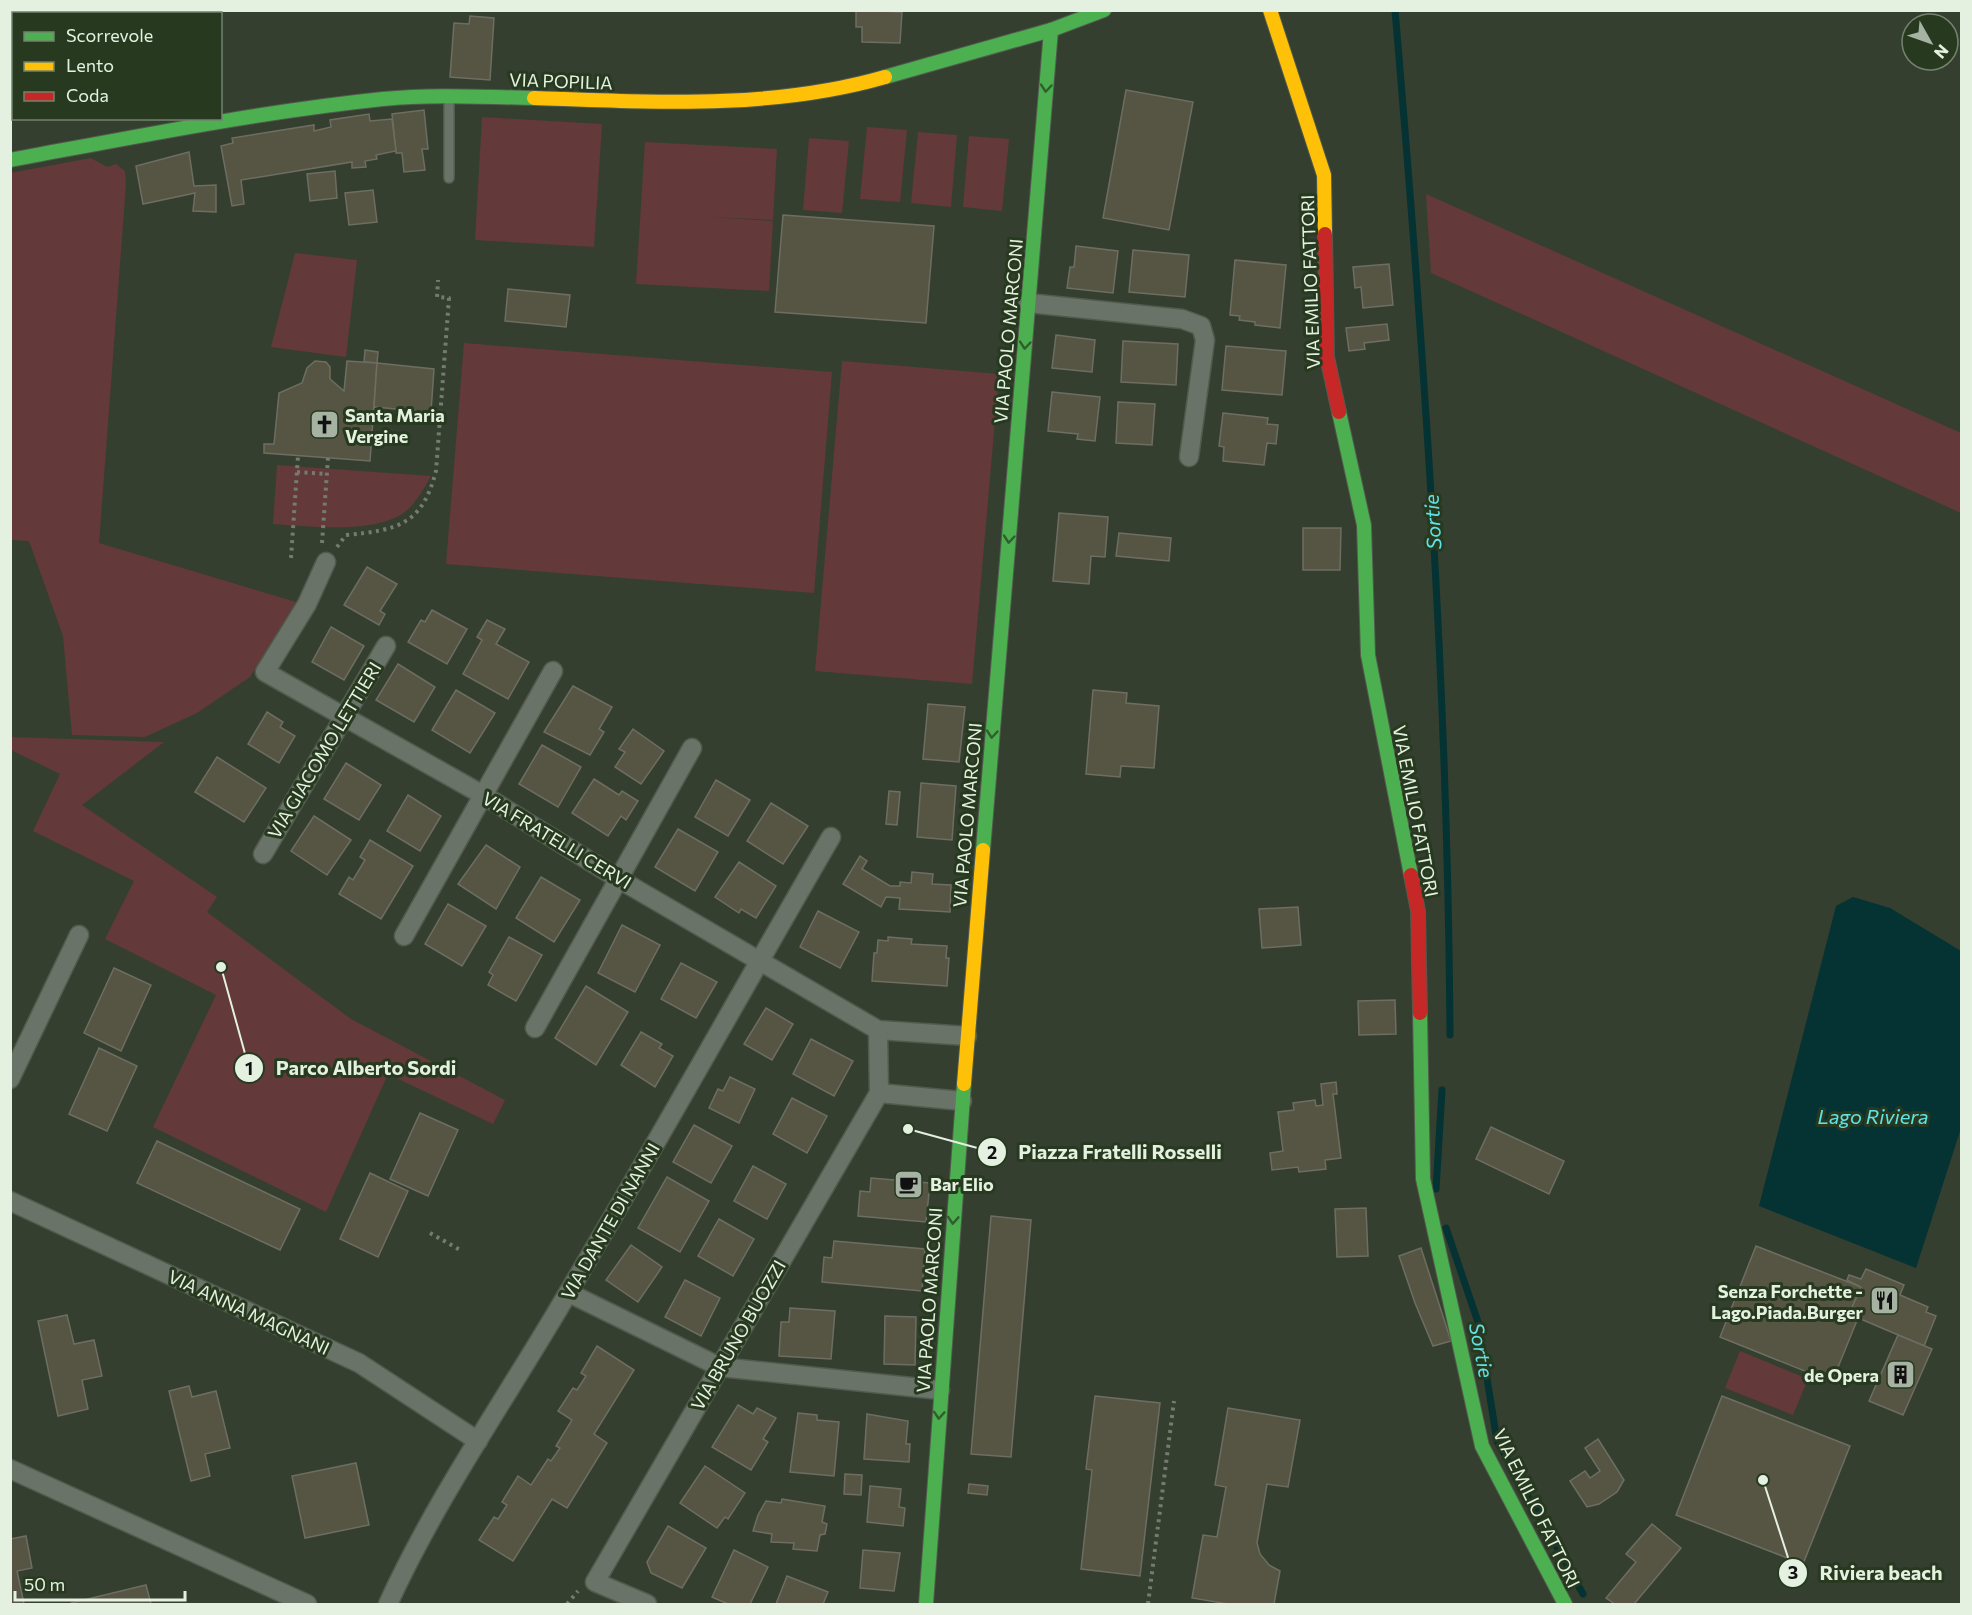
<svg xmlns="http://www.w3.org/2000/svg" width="1972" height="1615" font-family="Commissioner,sans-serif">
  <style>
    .green { fill: #643939 }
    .water { fill: #053233 }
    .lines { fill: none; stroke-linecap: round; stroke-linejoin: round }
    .stream { stroke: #053233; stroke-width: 7 }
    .building { fill: #565544; stroke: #6d6e61; stroke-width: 1.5 }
    .lane-casing { stroke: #515a4d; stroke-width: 12 }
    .street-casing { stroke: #515a4d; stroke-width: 21 }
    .fast-casing { stroke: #515a4d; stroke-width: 16 }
    .slow-casing { stroke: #515a4d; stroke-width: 16 }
    .jam-casing { stroke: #515a4d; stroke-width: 16 }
    .path { stroke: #747b71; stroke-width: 4; stroke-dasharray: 3 4.5; stroke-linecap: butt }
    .lane { stroke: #6a7367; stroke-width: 9 }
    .street { stroke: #6a7367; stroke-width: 18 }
    .fast { stroke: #4caf50; stroke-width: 14 }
    .slow { stroke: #ffc107; stroke-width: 14 }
    .jam { stroke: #c62828; stroke-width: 14 }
    .oneway { stroke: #325d2e }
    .labels { text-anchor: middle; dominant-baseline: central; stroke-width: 6; stroke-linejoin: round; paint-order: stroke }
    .street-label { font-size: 18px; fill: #e4f1e0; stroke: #273a20 }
    .poi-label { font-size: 18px; font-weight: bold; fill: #e4f1e0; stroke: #273a20; text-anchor: start }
    .water-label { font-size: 20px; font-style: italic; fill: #61e2e7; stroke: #273a20 }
    .leader { fill: none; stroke: #e4f1e0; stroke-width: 2 }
    .callout-dot { fill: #e4f1e0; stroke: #273a20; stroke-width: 2 }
    .mark-label { font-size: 18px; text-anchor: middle; font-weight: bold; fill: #111 }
    .callout-label { font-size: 20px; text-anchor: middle; font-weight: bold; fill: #e4f1e0; stroke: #273a20; stroke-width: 6; stroke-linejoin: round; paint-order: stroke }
  </style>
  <rect width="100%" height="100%" fill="#343f30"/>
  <g class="green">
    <path d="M482,117L602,124L594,247L475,240Z"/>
    <path d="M867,127L907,130L900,202L860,199Z"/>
    <path d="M918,132L957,135L951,207L911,203Z"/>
    <path d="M969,136L1009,139L1002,211L963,207Z"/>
    <path d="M809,138L849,141L842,213L803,210Z"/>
    <path d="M645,142L777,149L773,220L711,217L773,221L769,291L636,284Z"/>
    <path d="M91,158L107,167L116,164L125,171L126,184L99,543L296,602L250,677L197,713L145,737L72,735L63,636L29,541L11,540L10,173Z"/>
    <path d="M1426,194L1961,433V513L1431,273Z"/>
    <path d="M295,253L357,260L346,357L271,347Z"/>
    <path d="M464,343L832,372L814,593L446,564Z"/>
    <path d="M842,361L999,374L972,684L815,671Z"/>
    <path d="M277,465L431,476C424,488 417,502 406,511C377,535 308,526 273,524Z"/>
    <path d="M10,737L164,742L82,805L217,897L207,912L351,1019L505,1100L493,1124L388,1074L326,1212L153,1127L216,995L105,939L134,881L33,831L60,774L11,750Z"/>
    <path d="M1740,1351L1808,1379L1793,1415L1725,1388Z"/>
  </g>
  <path class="water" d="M1853,897L1890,908L1961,951V1128L1916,1268L1759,1206L1836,906Z"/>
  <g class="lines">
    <g class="stream">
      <path d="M1395,10C1424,351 1448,693 1450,1035"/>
      <path d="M1436,1189L1442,1090"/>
      <path d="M1446,1228L1478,1322L1497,1441L1583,1594"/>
    </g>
  </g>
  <g class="building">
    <path d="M856,10L902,12L900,43L862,42V27H856Z"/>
    <path d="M470,16L494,18L490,80L450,77L454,23L469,24Z"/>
    <path d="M14,66V114H13L10,67Z"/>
    <path d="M1126,90L1193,102L1169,230L1103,218Z"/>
    <path d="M424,110L428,149H422L425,170L404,172L402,153H396L392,114Z"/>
    <path d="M369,114L370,121L392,119L396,151L376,155L377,159L365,161L366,167L352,168V162L241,180L244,204L232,206L221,146L233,143L232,138L314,125V131L331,127L330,120Z"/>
    <path d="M189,152L194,186L216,185V212L193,211L195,193L143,204L136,166Z"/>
    <path d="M335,171L337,198L310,201L307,174Z"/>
    <path d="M373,190L377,222L349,225L345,193Z"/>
    <path d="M783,215L934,226L926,323L775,312Z"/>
    <path d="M1076,246L1118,251L1113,293L1067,288L1070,267H1074Z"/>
    <path d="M1133,250L1189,255L1185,297L1129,292Z"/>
    <path d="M1235,260L1286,265L1280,328L1255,325V322L1239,320L1240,316L1230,315Z"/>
    <path d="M1389,264L1393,305L1363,308L1361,287L1355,288L1353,267Z"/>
    <path d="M508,289L570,295L566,327L505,321Z"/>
    <path d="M1387,324L1389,340L1364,343L1365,349L1349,351L1346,328Z"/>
    <path d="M1056,335L1095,340L1092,372L1052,368Z"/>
    <path d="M1123,341L1178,344L1176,385L1121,382Z"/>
    <path d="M1226,346L1286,351L1282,395L1222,390Z"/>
    <path d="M365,350L378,352L377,363L364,362Z"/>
    <path d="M315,361L326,362L330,367V379L344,391L347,361L377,363L370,461L264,453V444H274L279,393L302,383L307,368Z"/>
    <path d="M377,363L434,369L431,412L374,407Z"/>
    <path d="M1052,392L1100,397L1095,441L1077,439L1078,434L1048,431Z"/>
    <path d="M1118,402L1155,404L1152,445L1116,443Z"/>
    <path d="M1223,413L1268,418L1267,424L1278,425L1276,444L1267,443L1264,465L1223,461L1224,447L1219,446Z"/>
    <path d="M1059,513L1108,517L1105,557L1091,556L1089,584L1053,581Z"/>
    <path d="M1303,528H1341L1340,570H1303Z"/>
    <path d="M1119,533L1171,538L1169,561L1116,556Z"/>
    <path d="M367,567L397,584L380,611L385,614L379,625L344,605Z"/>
    <path d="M432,610L467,629L447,664L408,642L421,620L425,622Z"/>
    <path d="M487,620L505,629L496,644L529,662L508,699L463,674L482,640L477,637Z"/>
    <path d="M331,627L364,646L344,680L312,662Z"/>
    <path d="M398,664L435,687L414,722L376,700Z"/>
    <path d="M573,686L612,707L599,729L604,732L590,755L544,732Z"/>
    <path d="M456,690L495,713L470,753L432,730Z"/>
    <path d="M1093,690L1127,693L1126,703L1159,706L1154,768L1121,766L1120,777L1086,774Z"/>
    <path d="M928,704L965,707L959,762L923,759Z"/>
    <path d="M267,712L283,722L280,727L295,736L279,763L248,744Z"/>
    <path d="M633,729L664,751L641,784L615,767L625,752L619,749Z"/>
    <path d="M542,745L581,767L558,807L519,784Z"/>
    <path d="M217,757L266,788L244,822L195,792Z"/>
    <path d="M346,763L381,785L359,820L324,799Z"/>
    <path d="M594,779L619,795L622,791L638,801L626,820L621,816L608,836L572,813Z"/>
    <path d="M716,780L750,800L728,836L695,817Z"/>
    <path d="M921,783L956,786L952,840L917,837Z"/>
    <path d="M889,791L900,792L897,825L886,824Z"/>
    <path d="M408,795L441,816L420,851L387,831Z"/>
    <path d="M771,803L808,826L783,864L747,841Z"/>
    <path d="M314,816L351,840L327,875L291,851Z"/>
    <path d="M678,829L718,852L695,891L655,867Z"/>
    <path d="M370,840L413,866L381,919L339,894L349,877L353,880L365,860L360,857Z"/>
    <path d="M486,845L520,867L496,909L458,884Z"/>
    <path d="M860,856L867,861L862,869L890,886H900V882L911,883L912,872L933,874L932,884L951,885L950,912L899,909L900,898L886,897L881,907L843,884Z"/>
    <path d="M739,862L776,886L756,918L741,909L739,913L715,897Z"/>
    <path d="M541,877L580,900L554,942L516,918Z"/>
    <path d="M448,904L486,926L462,966L425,944Z"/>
    <path d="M1298,907L1301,945L1262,948L1259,909Z"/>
    <path d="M818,911L859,932L840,968L800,947Z"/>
    <path d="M622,925L660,945L635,992L598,973Z"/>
    <path d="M509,937L542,955L516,1001L488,985L493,975L489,972Z"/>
    <path d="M888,937L912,939L911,944L947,946L946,958H949L947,986L872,981L874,953H877L878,940L888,941Z"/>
    <path d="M681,963L717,982L696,1018L661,999Z"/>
    <path d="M114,968L151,985L121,1051L84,1033Z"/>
    <path d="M586,986L628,1012L596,1065L555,1038Z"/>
    <path d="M1395,1000L1396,1034L1359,1035L1358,1001Z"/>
    <path d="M766,1008L793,1024L772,1060L744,1044Z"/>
    <path d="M641,1032L662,1044L659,1048L673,1056L655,1087L621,1065Z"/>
    <path d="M811,1039L853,1061L834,1096L793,1074Z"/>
    <path d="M99,1048L137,1066L107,1131L69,1114Z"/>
    <path d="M730,1077L755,1089L739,1123L709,1108L718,1089L723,1091Z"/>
    <path d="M1336,1082L1337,1094H1333L1341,1158L1325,1160L1326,1169L1299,1172L1298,1167L1272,1170L1270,1153L1283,1151L1278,1112L1294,1110L1293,1103L1315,1100L1316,1106L1323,1105L1321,1084Z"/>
    <path d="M792,1098L827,1116L807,1153L773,1134Z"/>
    <path d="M420,1113L458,1130L428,1196L390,1179Z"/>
    <path d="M694,1125L732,1146L711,1183L673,1162Z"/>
    <path d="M1491,1127L1564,1161L1549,1194L1476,1159Z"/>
    <path d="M157,1141L300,1209L280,1250L137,1183Z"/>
    <path d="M753,1166L786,1184L767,1219L734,1201Z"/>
    <path d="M370,1173L408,1191L378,1257L340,1239Z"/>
    <path d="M667,1177L709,1201L680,1252L638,1228Z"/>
    <path d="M871,1178L930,1183L926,1222L858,1216L860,1191L870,1192Z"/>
    <path d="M1366,1208L1368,1256L1337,1257L1335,1209Z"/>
    <path d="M991,1216L1031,1220L1011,1457L971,1454Z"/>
    <path d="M719,1219L754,1239L733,1276L698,1256Z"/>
    <path d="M834,1241L925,1249L922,1291L822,1282L824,1257L832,1258Z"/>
    <path d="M631,1245L662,1267L638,1302L606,1280Z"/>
    <path d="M1756,1246L1861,1287L1849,1314L1858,1318L1832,1382L1720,1337Z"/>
    <path d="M1421,1248L1451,1341L1433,1346L1415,1303L1399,1256Z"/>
    <path d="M1866,1269L1904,1285L1900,1295L1928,1307L1926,1312L1936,1316L1924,1346L1849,1314L1861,1287L1847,1280L1849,1275L1861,1279Z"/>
    <path d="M685,1280L720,1298L701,1336L665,1317Z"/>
    <path d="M790,1308L835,1311L831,1359L779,1356L781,1322H789Z"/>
    <path d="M67,1315L74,1344L94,1340L102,1376L82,1380L88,1409L58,1416L38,1321Z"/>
    <path d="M885,1316L916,1317L915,1365L884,1364Z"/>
    <path d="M1898,1335L1932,1349L1903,1415L1869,1401Z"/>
    <path d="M597,1346L634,1370L594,1434L607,1443L567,1508L552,1499L513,1561L479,1540L494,1517L498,1519L507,1505L502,1502L518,1476L531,1485L548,1459L551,1461L560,1448L556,1446L572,1420L558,1411L573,1388L577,1390L586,1376L581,1373Z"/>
    <path d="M189,1386L192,1397L216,1391L230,1448L205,1454L210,1476L191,1481L169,1391Z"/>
    <path d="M1095,1396L1160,1403L1140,1576L1081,1569L1092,1470L1086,1469Z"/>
    <path d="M1722,1396L1850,1446L1803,1564L1676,1515Z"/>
    <path d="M738,1405L753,1414L757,1408L776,1418L763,1439L768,1442L751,1470L712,1447Z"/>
    <path d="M1228,1408L1300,1420L1288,1487L1267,1484L1257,1543L1260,1554L1269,1565L1280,1571L1274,1604H1228L1192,1598L1203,1535L1217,1537L1226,1487L1215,1485Z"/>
    <path d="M798,1413L817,1415V1420L839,1422L834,1476L790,1472Z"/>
    <path d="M867,1414L908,1421L906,1444H910L909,1462L864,1459Z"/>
    <path d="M1598,1439L1624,1480L1617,1492L1599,1504L1587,1507L1570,1481L1585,1471L1590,1478L1600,1471L1585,1448Z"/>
    <path d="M356,1463L369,1525L305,1538L292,1476Z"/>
    <path d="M705,1466L745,1493L728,1519L725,1517L717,1528L680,1503Z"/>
    <path d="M845,1474L862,1475L861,1495L844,1494Z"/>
    <path d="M969,1484L988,1486L987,1495L968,1493Z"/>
    <path d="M870,1486L901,1489L899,1507L905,1508L903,1526L867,1522Z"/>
    <path d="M782,1499L825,1506L822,1522L827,1524L825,1534L820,1535L817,1551L793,1549L794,1543L771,1542L772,1534L753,1531L758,1515L766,1501L781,1503Z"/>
    <path d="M1652,1524L1681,1548L1634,1604H1615L1606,1598L1636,1562L1626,1554Z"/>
    <path d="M668,1526L706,1548L682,1588L651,1573L647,1562Z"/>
    <path d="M26,1536L32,1568L17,1571L24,1604H10V1539Z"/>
    <path d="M734,1550L768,1567L750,1604H728L712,1597Z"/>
    <path d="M863,1550L900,1553L894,1591L860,1588Z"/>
    <path d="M787,1576L828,1592L823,1604H776Z"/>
    <path d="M146,1585L151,1604H71V1603Z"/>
  </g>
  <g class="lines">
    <defs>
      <path id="lane" d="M449,98V178"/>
      <g id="street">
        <path d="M208,14V10"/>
        <path d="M1028,303L1182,319L1201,326L1205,340L1189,457"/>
        <path d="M326,562L307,604L265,672L483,795L617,878L878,1030L967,1036"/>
        <path d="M263,854L386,646"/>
        <path d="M404,936L553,671"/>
        <path d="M535,1028L692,748"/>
        <path d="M10,1079L79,935"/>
        <path d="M879,1093L962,1101"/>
        <path d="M10,1201L359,1363L478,1441"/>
        <path d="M569,1293L720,1367L940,1390"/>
        <path d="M10,1469L307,1604"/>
        <path d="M388,1604C436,1499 503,1403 562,1303C654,1149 741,992 831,837"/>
        <path d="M647,1604L595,1582L879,1093L878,1030"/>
      </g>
      <g id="fast">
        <path d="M885,77L1051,30L1104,10"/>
        <path d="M10,160C134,137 258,112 383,99C433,94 484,97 534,98"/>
        <path d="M1339,412L1364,525L1368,655L1411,875"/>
        <path d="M983,850L1051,30"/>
        <path d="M1420,1013L1423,1179L1482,1446L1565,1604"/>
        <path d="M926,1604L964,1084"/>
      </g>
      <g id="slow">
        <path d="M1270,10L1324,175L1325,234"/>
        <path d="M534,98C650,102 771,110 885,77"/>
        <path d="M964,1084L983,850"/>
      </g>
      <g id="jam">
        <path d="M1325,234L1327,357L1339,412"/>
        <path d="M1411,875L1418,911L1420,1013"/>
      </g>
    </defs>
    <use href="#lane" class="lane-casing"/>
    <use href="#street" class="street-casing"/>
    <use href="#fast" class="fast-casing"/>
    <use href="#slow" class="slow-casing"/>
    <use href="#jam" class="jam-casing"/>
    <g class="path">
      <path d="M297,472L327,474"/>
      <path d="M322,543L328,458"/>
      <path d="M337,547L346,535C398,530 422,525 436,471L449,298L437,297L438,280"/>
      <path d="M291,558L298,456"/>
      <path d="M430,1233L462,1251"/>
      <path d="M567,1604L578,1591"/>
      <path d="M1148,1604L1174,1401"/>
    </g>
    <use href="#lane" class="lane"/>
    <use href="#street" class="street"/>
    <use href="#fast" class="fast"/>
    <use href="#slow" class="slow"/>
    <use href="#jam" class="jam"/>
  </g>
  <defs><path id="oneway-chevron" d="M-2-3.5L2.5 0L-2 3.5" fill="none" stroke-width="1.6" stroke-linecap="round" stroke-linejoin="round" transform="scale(1.5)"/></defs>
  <g class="oneway">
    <use href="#oneway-chevron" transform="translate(1046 88) rotate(95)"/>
    <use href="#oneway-chevron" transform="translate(1025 345) rotate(95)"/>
    <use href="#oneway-chevron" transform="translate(1009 539) rotate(95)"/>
    <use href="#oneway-chevron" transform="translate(992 734) rotate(95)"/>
    <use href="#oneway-chevron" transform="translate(953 1220) rotate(94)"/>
    <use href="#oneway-chevron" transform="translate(939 1415) rotate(94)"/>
  </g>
  <defs>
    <symbol id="church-square" viewBox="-11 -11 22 22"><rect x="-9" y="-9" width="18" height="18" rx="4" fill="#a6b3a2" stroke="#273a20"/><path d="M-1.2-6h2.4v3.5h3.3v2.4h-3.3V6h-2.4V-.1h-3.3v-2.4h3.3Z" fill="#111"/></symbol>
    <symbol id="cafe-square" viewBox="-11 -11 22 22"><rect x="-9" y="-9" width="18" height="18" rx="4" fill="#a6b3a2" stroke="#273a20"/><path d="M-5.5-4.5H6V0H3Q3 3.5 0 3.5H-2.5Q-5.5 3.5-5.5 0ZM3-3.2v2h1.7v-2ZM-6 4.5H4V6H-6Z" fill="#111"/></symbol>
    <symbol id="restaurant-square" viewBox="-11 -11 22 22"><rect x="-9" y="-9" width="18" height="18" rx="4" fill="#a6b3a2" stroke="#273a20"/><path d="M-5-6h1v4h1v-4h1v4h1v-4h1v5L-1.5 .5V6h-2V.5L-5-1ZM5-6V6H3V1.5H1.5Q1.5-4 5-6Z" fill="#111"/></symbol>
    <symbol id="building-square" viewBox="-11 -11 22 22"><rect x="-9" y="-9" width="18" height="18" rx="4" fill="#a6b3a2" stroke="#273a20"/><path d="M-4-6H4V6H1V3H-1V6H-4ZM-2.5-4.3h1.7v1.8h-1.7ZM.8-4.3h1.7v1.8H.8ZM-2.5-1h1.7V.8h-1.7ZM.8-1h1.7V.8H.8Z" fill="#111"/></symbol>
  </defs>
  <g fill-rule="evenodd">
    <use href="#church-square" x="308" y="408" width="33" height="33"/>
    <use href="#cafe-square" x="892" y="1168" width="33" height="33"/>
    <use href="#restaurant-square" x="1868" y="1284" width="33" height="33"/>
    <use href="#building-square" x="1884" y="1358" width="33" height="33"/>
  </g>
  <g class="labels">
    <g class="street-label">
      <text transform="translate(561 81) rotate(2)">VIA POPILIA</text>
      <text transform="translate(1310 282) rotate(-92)">VIA EMILIO FATTORI</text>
      <text transform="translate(1008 331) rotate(-85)">VIA PAOLO MARCONI</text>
      <text transform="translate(324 750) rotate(-59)">VIA GIACOMO LETTIERI</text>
      <text transform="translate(1416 811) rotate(79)">VIA EMILIO FATTORI</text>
      <text transform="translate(967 815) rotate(-85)">VIA PAOLO MARCONI</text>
      <text transform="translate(557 840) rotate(31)">VIA FRATELLI CERVI</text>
      <text transform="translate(610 1221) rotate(-60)">VIA DANTE DI NANNI</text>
      <text transform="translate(929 1300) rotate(-86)">VIA PAOLO MARCONI</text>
      <text transform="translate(249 1312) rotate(25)">VIA ANNA MAGNANI</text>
      <text transform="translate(738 1335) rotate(-60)">VIA BRUNO BUOZZI</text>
      <text transform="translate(1537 1508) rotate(64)">VIA EMILIO FATTORI</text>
    </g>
    <g class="poi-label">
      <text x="345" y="415">Santa Maria<tspan x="345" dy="21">Vergine</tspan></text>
      <text x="930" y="1184">Bar Elio</text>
      <text x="1863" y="1291" text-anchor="end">Senza Forchette -<tspan x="1863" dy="21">Lago.Piada.Burger</tspan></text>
      <text x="1879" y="1375" text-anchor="end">de Opera</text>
    </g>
    <g class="water-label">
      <text transform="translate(1432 522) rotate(-93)">Sortie</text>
      <text x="1873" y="1116">Lago Riviera</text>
      <text transform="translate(1482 1350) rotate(79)">Sortie</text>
    </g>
  </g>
  <path class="leader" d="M221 967L249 1068M908 1129L992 1152M1763 1480L1793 1573"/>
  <g class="callout-dot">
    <circle cx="221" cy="967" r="6"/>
    <circle cx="908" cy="1129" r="6"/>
    <circle cx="1763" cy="1480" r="6"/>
    <circle cx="249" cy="1068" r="15"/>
    <circle cx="992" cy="1152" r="15"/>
    <circle cx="1793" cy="1573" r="15"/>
  </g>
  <g class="mark-label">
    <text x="249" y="1075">1</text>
    <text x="992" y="1159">2</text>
    <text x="1793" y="1579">3</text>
  </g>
  <g class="callout-label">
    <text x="366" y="1075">Parco Alberto Sordi</text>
    <text x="1120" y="1159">Piazza Fratelli Rosselli</text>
    <text x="1881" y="1580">Riviera beach</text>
  </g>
  <rect width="1972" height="1615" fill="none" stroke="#e4f1e0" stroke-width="24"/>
  <rect x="12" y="12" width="210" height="108" fill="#273a20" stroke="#73836d" stroke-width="1.5"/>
  <rect x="24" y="32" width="30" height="9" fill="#4caf50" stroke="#73836d" stroke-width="1.5"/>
  <text x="66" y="42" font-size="18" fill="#e4f1e0">Scorrevole</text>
  <rect x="24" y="62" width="30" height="9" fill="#ffc107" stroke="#73836d" stroke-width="1.5"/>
  <text x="66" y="72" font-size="18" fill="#e4f1e0">Lento</text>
  <rect x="24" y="92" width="30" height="9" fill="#c62828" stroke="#73836d" stroke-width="1.5"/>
  <text x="66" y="102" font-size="18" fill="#e4f1e0">Coda</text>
  <g transform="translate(1930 42) rotate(130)"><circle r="28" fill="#273a20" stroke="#73836d" stroke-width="1.5"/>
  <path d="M0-4.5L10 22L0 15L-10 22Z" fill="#a6b3a2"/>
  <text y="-9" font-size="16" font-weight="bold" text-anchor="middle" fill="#e4f1e0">N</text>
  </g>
  <path d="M15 1591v9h170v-9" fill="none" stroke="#e4f1e0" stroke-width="3"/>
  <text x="24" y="1591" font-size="18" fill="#e4f1e0" stroke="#273a20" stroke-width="4.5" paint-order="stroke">50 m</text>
</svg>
